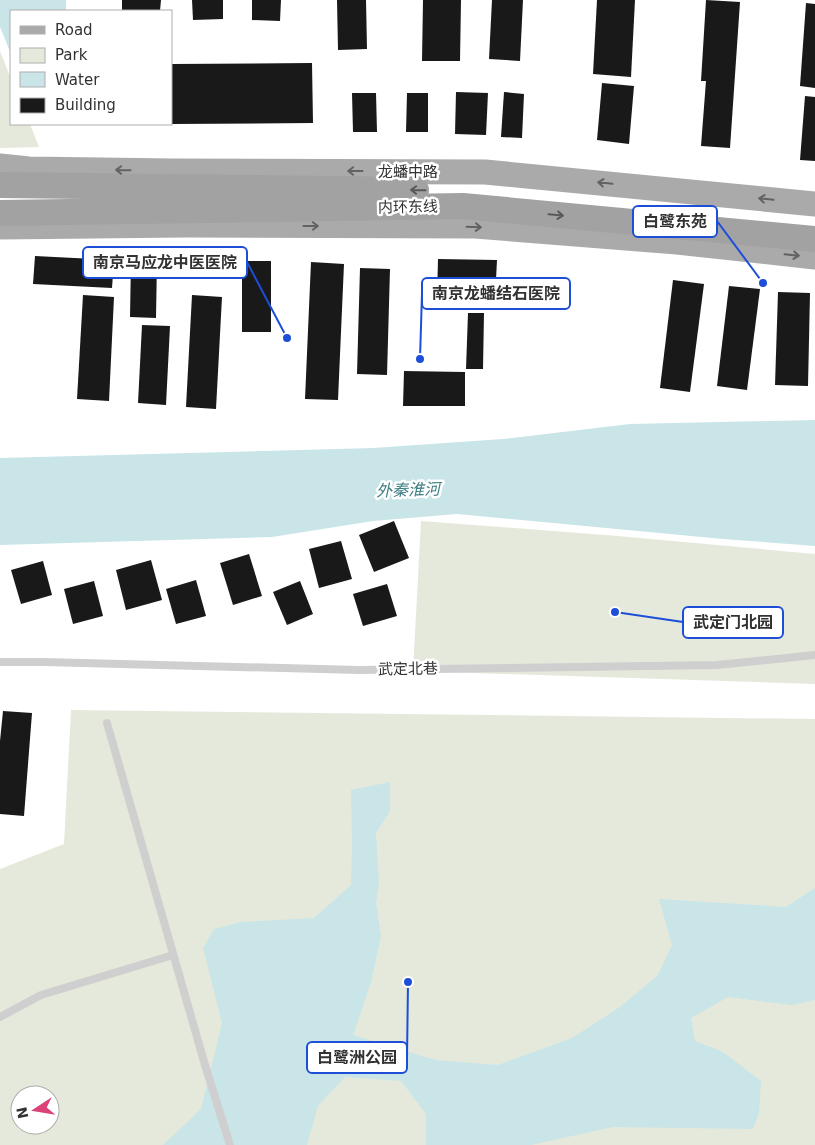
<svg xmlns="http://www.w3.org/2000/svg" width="815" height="1145" font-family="'DejaVu Sans','Noto Sans SC',sans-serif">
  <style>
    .green { fill: #e5e9dc; fill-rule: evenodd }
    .water { fill: #c9e5e8 }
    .building { fill: #191919 }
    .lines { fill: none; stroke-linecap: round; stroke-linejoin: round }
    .service { stroke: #cfcfcf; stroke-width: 8 }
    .primary { stroke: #aaa; stroke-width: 25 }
    .trunk { stroke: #a2a2a2; stroke-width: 26 }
    .oneway { stroke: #626262 }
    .oneway2 { stroke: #595959 }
    .labels { text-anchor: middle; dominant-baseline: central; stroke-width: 5; stroke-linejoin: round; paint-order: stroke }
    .street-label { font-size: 15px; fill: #323232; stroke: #fff }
    .water-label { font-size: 16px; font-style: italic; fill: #3e7d84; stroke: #fff }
    .leader { fill: none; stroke: #1d4ed8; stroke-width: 2 }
    .callout-dot { fill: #1d4ed8; stroke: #fff; stroke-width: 2 }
    .callout { fill: #fff; stroke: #1d4ed8; stroke-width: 2 }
    .callout-label { font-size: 16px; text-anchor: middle; font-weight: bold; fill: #323232 }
  </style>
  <rect width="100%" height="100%" fill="#fff"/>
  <g class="green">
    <path d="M0,51L11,79V124H30L39,147L0,148Z"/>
    <path d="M421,521L618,536L815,554V684L413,671Z"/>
    <path d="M71,710L815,719V1145H0V869L64,844ZM20,1095H50V1125H20Z"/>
  </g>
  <g class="water">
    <path d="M0,0H66V11H11V54L0,27Z"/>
    <path d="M815,420V546L723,539L457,514L373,521L272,537L0,545V458L373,448L503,439L630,424Z"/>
    <path d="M390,782V811L376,833L379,883L376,903L381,936L371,982L353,1035L435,1060L498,1065L572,1038L620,1007L658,975L672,945L659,899L786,907L815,888V1000L792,1005L728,997L691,1018L695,1041L723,1052L761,1081L759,1113L753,1129L613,1127L531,1145H426V1114L401,1081L345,1077L318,1106L307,1145H163L201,1109L222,1023L203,948L214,929L241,922L314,918L351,885L352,843L351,790Z"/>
  </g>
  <g class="building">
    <path d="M122,0H161L160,11H122Z"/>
    <path d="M192,0H223V19L193,20Z"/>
    <path d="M252,0H281L280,21L252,20Z"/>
    <path d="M337,0H366L367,49L338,50Z"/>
    <path d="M423,0H461L460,61H422Z"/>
    <path d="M492,0H523L520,61L489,59Z"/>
    <path d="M597,0H635L631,77L593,74Z"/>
    <path d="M706,0L740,2L730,148L701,146L706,81H701Z"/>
    <path d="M806,3L815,4V88L800,86Z"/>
    <path d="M312,63L313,123L171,124V64Z"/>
    <path d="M602,83L634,86L629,144L597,140Z"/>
    <path d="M456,92L488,93L486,135L455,134Z"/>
    <path d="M504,92L524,94L522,138L501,137Z"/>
    <path d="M352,93H376L377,132H353Z"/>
    <path d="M407,93H428V132H406Z"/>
    <path d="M805,96L815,97V161L800,160Z"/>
    <path d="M35,256L114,260L112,288L33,284Z"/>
    <path d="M438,259L497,260L495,299H437Z"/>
    <path d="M131,260H157L156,318L130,317Z"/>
    <rect x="242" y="261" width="29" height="71"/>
    <path d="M311,262L344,264L338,400L305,399Z"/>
    <path d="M360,268L390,269L387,375L357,374Z"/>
    <path d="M673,280L704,284L690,392L660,388Z"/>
    <path d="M729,286L760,289L747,390L717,386Z"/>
    <path d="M778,292L810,293L808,386L775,385Z"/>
    <path d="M83,295L114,297L109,401L77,399Z"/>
    <path d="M192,295L222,297L216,409L186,407Z"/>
    <path d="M468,313H484L483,369H466Z"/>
    <path d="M142,325L170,326L166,405L138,403Z"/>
    <path d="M404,371L465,372V406H403Z"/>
    <path d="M394,521L409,558L374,572L359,535Z"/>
    <path d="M341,541L352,579L319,588L309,549Z"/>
    <path d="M249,554L262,596L233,605L220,563Z"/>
    <path d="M151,560L162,600L126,610L116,570Z"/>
    <path d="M43,561L52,595L21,604L11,570Z"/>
    <path d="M196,580L206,616L176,624L166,589Z"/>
    <path d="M94,581L103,616L73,624L64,589Z"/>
    <path d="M300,581L313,614L287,625L273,592Z"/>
    <path d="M387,584L397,616L363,626L353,594Z"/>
    <path d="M3,711L32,713L24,816L0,814V741Z"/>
  </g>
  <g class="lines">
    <g class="service">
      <path d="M0,662H44L359,670L717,665L815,655"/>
      <path d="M107,723L205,1065L230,1145"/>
      <path d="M0,1017L41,995L173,955"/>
    </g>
    <g class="primary">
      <path d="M0,166L29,169L172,171L485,172L815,204"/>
      <path d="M0,227L185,225L475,226L677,242L815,257"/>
    </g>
    <g class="trunk">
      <path d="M0,185L416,190"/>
      <path d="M0,213L463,206L815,239"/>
    </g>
  </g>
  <defs><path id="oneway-shaft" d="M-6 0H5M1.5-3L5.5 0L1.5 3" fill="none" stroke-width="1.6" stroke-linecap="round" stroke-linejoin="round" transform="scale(1.25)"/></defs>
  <g class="oneway">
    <use href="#oneway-shaft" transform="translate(123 170) rotate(-179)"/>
    <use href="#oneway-shaft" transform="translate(355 171) rotate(-180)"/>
    <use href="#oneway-shaft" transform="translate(605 183) rotate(-174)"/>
    <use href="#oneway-shaft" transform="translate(766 199) rotate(-174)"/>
    <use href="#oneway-shaft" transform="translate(311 226)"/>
    <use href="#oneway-shaft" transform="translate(474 227) rotate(2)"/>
    <use href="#oneway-shaft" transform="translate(792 255) rotate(6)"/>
  </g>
  <g class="oneway2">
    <use href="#oneway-shaft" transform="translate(418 190) rotate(-179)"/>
    <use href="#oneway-shaft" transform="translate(556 215) rotate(5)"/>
  </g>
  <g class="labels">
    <g class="street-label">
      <text x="408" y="172">龙蟠中路</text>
      <text transform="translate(408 207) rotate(-1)">内环东线</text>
      <text transform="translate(408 669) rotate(-1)">武定北巷</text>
    </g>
    <g class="water-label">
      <text transform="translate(408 490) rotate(-2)">外秦淮河</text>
    </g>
  </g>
  <path class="leader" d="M763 283L717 221M287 338L247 262M420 359L422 293M615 612L683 622M408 982L407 1058"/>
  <g class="callout-dot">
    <circle cx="763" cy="283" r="5"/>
    <circle cx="287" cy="338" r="5"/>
    <circle cx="420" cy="359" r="5"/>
    <circle cx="615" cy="612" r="5"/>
    <circle cx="408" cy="982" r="5"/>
  </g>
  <g class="callout">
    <rect x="633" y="206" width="84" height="31" rx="5"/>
    <rect x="83" y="247" width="164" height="31" rx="5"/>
    <rect x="422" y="278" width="148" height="31" rx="5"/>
    <rect x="683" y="607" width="100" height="31" rx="5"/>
    <rect x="307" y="1042" width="100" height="31" rx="5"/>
  </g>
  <g class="callout-label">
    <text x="675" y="227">白鹭东苑</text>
    <text x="165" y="268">南京马应龙中医医院</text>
    <text x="496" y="299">南京龙蟠结石医院</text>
    <text x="733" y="628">武定门北园</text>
    <text x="357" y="1063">白鹭洲公园</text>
  </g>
  <rect x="10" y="10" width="162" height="115" fill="#ffffff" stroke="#adadad"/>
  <rect x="20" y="26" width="25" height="8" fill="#aaaaaa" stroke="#adadad"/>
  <text x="55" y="35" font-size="15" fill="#323232">Road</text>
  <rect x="20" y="48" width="25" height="15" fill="#e5e9dc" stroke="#adadad"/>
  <text x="55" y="60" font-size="15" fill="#323232">Park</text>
  <rect x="20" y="72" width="25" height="15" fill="#c9e5e8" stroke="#adadad"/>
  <text x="55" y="85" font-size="15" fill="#323232">Water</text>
  <rect x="20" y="98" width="25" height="15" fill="#191919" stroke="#adadad"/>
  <text x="55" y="110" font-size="15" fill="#323232">Building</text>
  <g transform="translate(35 1110) rotate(258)"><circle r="24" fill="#ffffff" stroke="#adadad"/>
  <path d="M0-4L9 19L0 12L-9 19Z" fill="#dc4178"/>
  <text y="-8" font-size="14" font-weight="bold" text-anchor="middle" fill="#323232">N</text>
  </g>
</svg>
